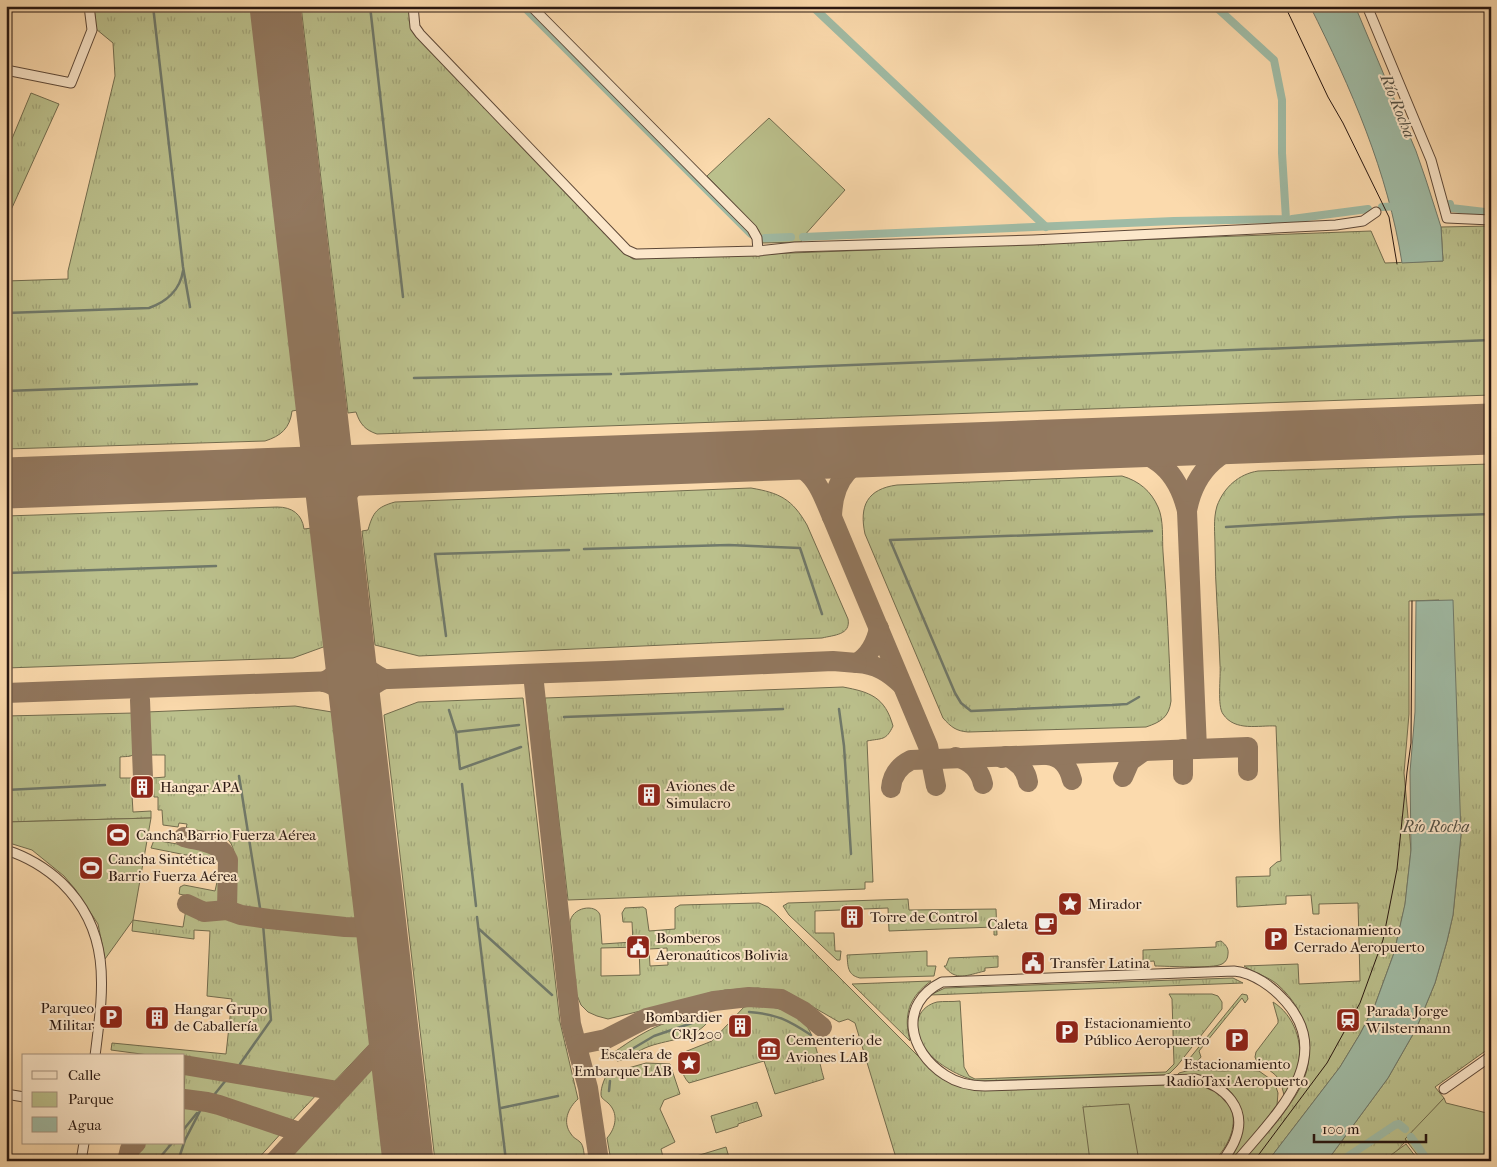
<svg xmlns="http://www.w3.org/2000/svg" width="1497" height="1167" font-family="'IM FELL French Canon',serif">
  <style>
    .grass { fill: url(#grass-tufts); stroke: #726c4e; fill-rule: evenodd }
    .park { fill: #bbc08c; stroke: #726c4e }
    .water { fill: #a0bba5; stroke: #70796a }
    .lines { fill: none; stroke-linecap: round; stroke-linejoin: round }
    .stream { stroke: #70796a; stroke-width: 2.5 }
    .canal { stroke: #a0bba5; stroke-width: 8 }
    .taxiway { stroke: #92785f; stroke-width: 20 }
    .runway { stroke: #92785f; stroke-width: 51 }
    .minor-casing { stroke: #5d4838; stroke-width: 11 }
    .minor { stroke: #fce7ca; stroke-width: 9 }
    .tram { stroke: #281711; stroke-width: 1 }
    .labels { text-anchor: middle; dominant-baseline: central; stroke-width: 4; stroke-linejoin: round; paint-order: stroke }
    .poi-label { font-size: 15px; fill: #281711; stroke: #fce7ca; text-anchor: start }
    .water-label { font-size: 16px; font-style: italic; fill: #525045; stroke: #fce7ca }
  </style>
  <defs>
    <pattern id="grass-tufts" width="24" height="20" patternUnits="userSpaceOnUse" patternTransform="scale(1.25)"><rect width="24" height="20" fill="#bbc08c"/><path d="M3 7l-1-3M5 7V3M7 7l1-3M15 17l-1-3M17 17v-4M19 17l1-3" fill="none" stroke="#a1a478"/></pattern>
  </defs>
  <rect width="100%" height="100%" fill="#fbdaad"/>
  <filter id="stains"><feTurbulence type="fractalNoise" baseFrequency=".004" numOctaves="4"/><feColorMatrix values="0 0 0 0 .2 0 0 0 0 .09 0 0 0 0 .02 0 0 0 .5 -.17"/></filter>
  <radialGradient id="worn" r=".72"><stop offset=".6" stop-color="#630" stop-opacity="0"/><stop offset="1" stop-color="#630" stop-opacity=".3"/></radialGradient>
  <g class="grass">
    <path d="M94,6H251L298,410L292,411C290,428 281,436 265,441L6,449V281L68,279V271L115,76L113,43L96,29Z"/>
    <path d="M301,6H410L412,27L626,254L633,259L1371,231L1385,263L1443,261L1441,227L1491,226V395L377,434C365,430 360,424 356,412L348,413Z"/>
    <path d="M31,93L59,104L6,221V153Z"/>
    <path d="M1491,464V1047L1435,1087L1444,1098L1388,1161H1327L1388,1078L1416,1029L1435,983L1447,941L1453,915L1461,835L1439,600L1409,601V714L1404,773L1411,850L1405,905L1394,953L1375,1005L1360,1034L1340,1067L1268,1161H1243C1261,1139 1281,1119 1296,1095C1320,1057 1310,1013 1277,984C1267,976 1254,973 1244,966L1298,964L1299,984L1360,981L1358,903L1319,904V914H1313L1311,895L1286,896V904L1237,907L1236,877L1270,876V868L1277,862L1281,861L1276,726C1259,725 1235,732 1223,714C1217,706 1221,677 1220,665C1219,626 1215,587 1215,547C1215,534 1213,519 1217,506C1224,487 1239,474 1258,471Z"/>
    <path d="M1122,476C1139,481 1151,491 1158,507C1164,520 1162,539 1163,552C1167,602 1169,651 1171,701C1169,717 1161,722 1146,727L968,732C956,731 951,727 943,718L865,534C859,506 867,489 897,485Z"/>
    <path d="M751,488C780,493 792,499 807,525L848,619C851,635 834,635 822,638L419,656L375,645L362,531L368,530C373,512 377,507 395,502Z"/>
    <path d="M277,507C292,507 302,514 304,529L312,528L326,646L293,658L6,668V516Z"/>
    <path d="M843,687C870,692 885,697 893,726C886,741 882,738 867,741L873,882H865V889L568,900L545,698Z"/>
    <path d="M523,698L560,1022L578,1099C568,1108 562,1122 571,1134C573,1138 577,1139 580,1142C584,1145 584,1156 585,1161H435L384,715L418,702Z"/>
    <path d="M295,706L332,712L357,924H337L239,911L231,903C232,888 241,849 227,839C217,831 199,831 186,829L187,824L179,823L178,827L163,825L162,810H158V797H154L153,778L165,777V755H152L149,753L146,712Z"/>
    <path d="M134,713L136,750C134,758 127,756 120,757V778H131L133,812L151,811V818L6,822V716Z"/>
    <path d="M154,840L183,845V842L215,849L222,856L221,862L151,848Z"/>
    <path d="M217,882L223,883L222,906C198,913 205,904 187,901L188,896L179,894L180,887L184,885L215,891Z"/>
    <path d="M908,899L909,910L996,909L997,935H994V927L889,931L888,908L815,911V933H834L835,951H841L840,960H837L789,915L783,906L788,903Z"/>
    <path d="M759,903L768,907L776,914L935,1073C951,1084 962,1088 982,1090L1198,1084C1242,1094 1242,1132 1214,1161H897L855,1023L848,1019L839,1022L789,993L758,988L725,990L608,1019L597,1016L588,1012L581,1005L576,993L570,923C571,907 596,903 600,915L602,944L633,942L632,922H623L622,913L625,908L643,907L646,909L649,931L675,929V908L680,905ZM639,947L640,975L601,976V948ZM667,948L668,965L650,966L649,949Z"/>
    <path d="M186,909C197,909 199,916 207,917C213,918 223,915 230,916C273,921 315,929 358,930L371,1043L331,1085L293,1082L184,1060V1056H156L111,1050L112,1043L226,1054L232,999L207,996L210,931L194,930V939L132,931L133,920L183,927Z"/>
    <path d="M1221,941C1225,944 1229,948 1228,954C1228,958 1226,962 1222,964C1213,969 1167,966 1155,966L1154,961L1143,962V950L1216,947V942Z"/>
    <path d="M927,951V966H936L934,976L860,978C847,975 848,966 847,955Z"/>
    <path d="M998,956V967L985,968V971C967,975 956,982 944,966H946L949,958Z"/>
    <path d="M1233,978L1243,983L930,995L945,988Z"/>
    <path d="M931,981C909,997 903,1015 910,1041L852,984Z"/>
    <path d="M1169,994H1212L1218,996L1222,1002V1009L1177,1066L1170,1073L1164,1075L978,1081C953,1076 906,1048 919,1017C922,1009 929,1004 937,1002C944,1001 952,1002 960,1001L964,1067L969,1076L975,1079L1166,1072L1174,1064L1172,999Z"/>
    <path d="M1242,994L1247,995L1248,999L1245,1003L1242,998L1199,1051L1201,1057L1196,1063L1185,1064Z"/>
    <path d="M1273,1002C1294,1015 1304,1043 1298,1067C1295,1077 1289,1086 1284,1095C1282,1087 1280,1078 1273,1073C1266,1067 1258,1067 1255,1057L1256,1052L1278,1023V1020Z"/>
    <path d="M757,1004C771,1007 792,1010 802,1020C815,1032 819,1063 824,1079L775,1094L764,1061L689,1083C681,1075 680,1063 682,1053L712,1041L744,1007Z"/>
    <path d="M701,1018L707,1023C691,1041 666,1039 645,1048C636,1052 627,1060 617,1061L618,1058L613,1053C630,1041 649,1028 669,1022C679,1020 691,1019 701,1018Z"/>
    <path d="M646,1063L670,1064L680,1094L664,1100L660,1109L675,1142L661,1149L664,1161H611L607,1138C616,1128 619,1113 608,1103C605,1100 601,1099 601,1094C601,1087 604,1080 607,1074Z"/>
    <path d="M374,1065L385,1161H288L308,1136Z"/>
    <path d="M185,1069L319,1092L289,1124C253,1117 220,1101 184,1096Z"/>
    <path d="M1190,1070L1224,1071L1246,1070L1259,1071L1273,1081L1276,1087L1278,1093L1277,1105L1233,1161H1228C1233,1153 1238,1146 1241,1137C1248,1114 1235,1087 1212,1079C1201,1074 1189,1076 1177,1075L1179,1073Z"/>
    <path d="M757,1102L762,1116L738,1124V1126L716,1133L711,1116Z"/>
    <path d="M194,1103L210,1105L284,1130L256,1161H134L140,1143H184V1105Z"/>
    <path d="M726,1147L730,1161H680Z"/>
  </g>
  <g class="park">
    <path d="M769,118L845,190L803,237L801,242L762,243L759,231L753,223L707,176Z"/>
    <path d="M151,818L133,920L105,959L98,924L75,889L64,876L32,850L6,842V822Z"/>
    <path d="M1444,1098L1446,1103L1491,1114V1161H1422L1405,1139Z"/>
    <path d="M1129,1104L1139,1161H1090L1083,1107Z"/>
    <path d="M1406,1144L1419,1161H1395L1391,1155Z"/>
  </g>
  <g class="water">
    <path d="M1310,6H1355L1416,151L1426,180L1441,227L1443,261L1402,263C1388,172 1351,88 1310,6Z"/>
    <path d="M1453,600L1461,835L1453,915L1447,941L1435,983L1416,1029L1388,1078L1327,1161H1268L1340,1067L1360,1034L1375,1005L1394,953L1405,904L1411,850L1410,772L1415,712L1416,601Z"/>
  </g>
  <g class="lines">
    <g class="stream">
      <path d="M153,6L183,267L190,307"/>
      <path d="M370,6L403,297"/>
      <path d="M6,313L149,308C166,302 180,290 183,271"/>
      <path d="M621,374L1491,340"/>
      <path d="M414,378L611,374"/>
      <path d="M6,391L197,384"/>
      <path d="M1226,527L1400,517L1491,514"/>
      <path d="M584,549L729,545L800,548L822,614"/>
      <path d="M6,573L216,566"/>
      <path d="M446,636L435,554L569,550"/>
      <path d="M1139,697L1127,704L1112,705L971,711L961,703L955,693L890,540L1152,531"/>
      <path d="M839,709L844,746L851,854"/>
      <path d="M449,710L456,732L460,769L521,747"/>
      <path d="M564,717L783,709"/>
      <path d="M456,732L519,725"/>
      <path d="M239,776L260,908"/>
      <path d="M462,784L476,906"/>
      <path d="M6,790L105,785"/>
      <path d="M477,917L506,1161"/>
      <path d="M479,929L552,995"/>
      <path d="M749,1012C777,1014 788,1020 811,1035"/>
      <path d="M632,1049L654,1036L692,1023"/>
      <path d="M240,1064L271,1020L263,924"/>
      <path d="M609,1091L610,1081"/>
      <path d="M214,1095L226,1080"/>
      <path d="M501,1108L558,1096"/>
      <path d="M184,1129L197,1113"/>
      <path d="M157,1161L172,1143"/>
      <path d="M178,1161L185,1140L200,1111"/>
    </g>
    <g class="canal">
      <path d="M523,6L751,234"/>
      <path d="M812,6L1046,227"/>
      <path d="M1450,204L1451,208L1485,212L1491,210"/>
      <path d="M1382,207L1401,206"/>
      <path d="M1292,219L1368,209"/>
      <path d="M803,237L1174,221L1286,219L1282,153V100L1274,60L1215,6"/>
      <path d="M765,238L791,237"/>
      <path d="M1411,1137L1428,1161"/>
      <path d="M1341,1161L1395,1125L1399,1124L1405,1129"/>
    </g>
    <g class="taxiway">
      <path d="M1117,442C1155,456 1177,468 1187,511C1195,467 1223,447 1265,437"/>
      <path d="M763,455C811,467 814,473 832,517C833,477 851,461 889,450"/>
      <path d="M284,472C309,478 322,492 334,514"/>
      <path d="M1187,511L1197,749"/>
      <path d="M832,517L928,746L936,786"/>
      <path d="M338,548C338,504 341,486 384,469"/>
      <path d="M879,628C876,643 870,655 857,663C876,664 889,672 902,685"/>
      <path d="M533,674L571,1024L588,1088L599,1161"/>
      <path d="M324,682C343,671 347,661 348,640C357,661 364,669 384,679"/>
      <path d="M324,682C341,687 349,697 357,713C361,697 368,686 384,679"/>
      <path d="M6,693L606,671L833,661L857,663"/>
      <path d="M140,700L143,778"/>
      <path d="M1183,749V775"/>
      <path d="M1047,755C1061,756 1069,767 1072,780"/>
      <path d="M956,757C970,761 980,769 983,784"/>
      <path d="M1002,758L1006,756C1017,761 1026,769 1028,782"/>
      <path d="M1123,777L1130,761L1144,751"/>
      <path d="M891,788C892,775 899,766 911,760L1248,747V771"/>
      <path d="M184,837C202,842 221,842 228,860L227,910L241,915L269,919L345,927L381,928"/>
      <path d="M187,904L204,912L227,910"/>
      <path d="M577,1045L606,1039L647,1018L714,1001L749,997L781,999L803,1011L822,1027"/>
      <path d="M184,1065L338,1091"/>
      <path d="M184,1099L207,1102L219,1105L299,1132"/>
      <path d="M127,1161L130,1149L136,1143"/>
      <path d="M275,1161L393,1033"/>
    </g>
    <g class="runway">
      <path d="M275,6L408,1161"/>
      <path d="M6,483L1491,429"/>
    </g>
    <defs>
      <g id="minor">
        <path d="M413,6L415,27L420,34L627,250L636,254L758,251L795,247L1033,240L1336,225L1363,221L1376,212"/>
        <path d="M531,6L752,229L757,238L758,251"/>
        <path d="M1367,6L1431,160L1447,218L1491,220"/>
        <path d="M6,16L8,6"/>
        <path d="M6,70L71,83L92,30L89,6"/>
        <path d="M6,850C28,857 45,867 62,883C113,933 103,991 95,1056"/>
        <path d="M1444,1089L1491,1056"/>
        <path d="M6,1094L24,1097"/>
        <path d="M81,1161L84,1143"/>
        <path d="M1223,1161C1227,1154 1232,1148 1235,1140C1248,1109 1225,1086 1196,1079L985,1086C971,1086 957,1083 945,1075C908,1051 898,1004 942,982L1234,971C1254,973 1273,987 1286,1002C1337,1060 1273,1117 1237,1161"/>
      </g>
    </defs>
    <use href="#minor" class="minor-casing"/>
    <use href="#minor" class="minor"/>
    <g class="tram">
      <path d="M1285,6L1328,97L1343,123L1389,217L1397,264"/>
      <path d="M1254,1161L1327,1063L1360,1003L1383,940L1397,869L1407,772L1411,743L1412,601"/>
    </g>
  </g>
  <defs>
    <symbol id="building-square" viewBox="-11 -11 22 22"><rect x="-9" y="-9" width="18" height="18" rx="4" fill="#8f2418" stroke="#fce7ca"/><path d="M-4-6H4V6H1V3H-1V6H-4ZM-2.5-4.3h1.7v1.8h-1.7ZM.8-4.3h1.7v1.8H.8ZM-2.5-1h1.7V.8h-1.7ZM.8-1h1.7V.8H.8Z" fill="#fff"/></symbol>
    <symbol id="stadium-square" viewBox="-11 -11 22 22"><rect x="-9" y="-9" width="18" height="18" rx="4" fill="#8f2418" stroke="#fce7ca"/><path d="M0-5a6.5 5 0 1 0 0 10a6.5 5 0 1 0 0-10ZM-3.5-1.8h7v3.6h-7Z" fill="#fff"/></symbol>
    <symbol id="sight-square" viewBox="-11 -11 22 22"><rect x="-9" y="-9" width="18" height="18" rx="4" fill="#8f2418" stroke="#fce7ca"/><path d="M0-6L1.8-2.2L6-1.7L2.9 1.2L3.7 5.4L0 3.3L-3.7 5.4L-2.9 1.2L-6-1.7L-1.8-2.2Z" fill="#fff"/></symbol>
    <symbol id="cafe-square" viewBox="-11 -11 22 22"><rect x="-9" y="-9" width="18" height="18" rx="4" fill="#8f2418" stroke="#fce7ca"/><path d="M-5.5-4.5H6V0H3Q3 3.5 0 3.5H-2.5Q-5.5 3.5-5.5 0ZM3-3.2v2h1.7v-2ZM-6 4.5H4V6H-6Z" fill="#fff"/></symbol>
    <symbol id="parking-square" viewBox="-11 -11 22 22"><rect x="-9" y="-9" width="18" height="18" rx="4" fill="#8f2418" stroke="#fce7ca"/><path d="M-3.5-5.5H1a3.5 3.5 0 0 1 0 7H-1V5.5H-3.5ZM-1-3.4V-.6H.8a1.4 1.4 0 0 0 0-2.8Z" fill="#fff"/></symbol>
    <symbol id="civic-square" viewBox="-11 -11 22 22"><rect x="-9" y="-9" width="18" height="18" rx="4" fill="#8f2418" stroke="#fce7ca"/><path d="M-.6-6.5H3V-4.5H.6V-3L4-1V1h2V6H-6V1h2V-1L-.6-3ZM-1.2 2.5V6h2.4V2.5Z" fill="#fff"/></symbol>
    <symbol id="station-square" viewBox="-11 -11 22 22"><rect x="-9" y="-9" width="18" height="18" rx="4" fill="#8f2418" stroke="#fce7ca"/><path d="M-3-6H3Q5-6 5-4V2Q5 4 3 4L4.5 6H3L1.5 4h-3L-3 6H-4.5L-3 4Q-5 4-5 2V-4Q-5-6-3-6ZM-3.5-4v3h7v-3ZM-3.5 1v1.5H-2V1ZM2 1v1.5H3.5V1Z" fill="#fff"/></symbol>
    <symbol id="museum-square" viewBox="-11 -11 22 22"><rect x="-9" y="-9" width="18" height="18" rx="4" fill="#8f2418" stroke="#fce7ca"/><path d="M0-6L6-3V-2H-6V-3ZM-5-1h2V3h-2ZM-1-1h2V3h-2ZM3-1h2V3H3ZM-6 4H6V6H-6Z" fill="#fff"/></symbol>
  </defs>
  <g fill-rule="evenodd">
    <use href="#building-square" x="128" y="773" width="28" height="28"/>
    <use href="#building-square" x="635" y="781" width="28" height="28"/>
    <use href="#stadium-square" x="104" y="821" width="28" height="28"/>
    <use href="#stadium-square" x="77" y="854" width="28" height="28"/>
    <use href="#sight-square" x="1056" y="890" width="28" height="28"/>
    <use href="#building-square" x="838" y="903" width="28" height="28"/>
    <use href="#cafe-square" x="1032" y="910" width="28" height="28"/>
    <use href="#parking-square" x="1262" y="925" width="28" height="28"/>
    <use href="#civic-square" x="624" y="933" width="28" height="28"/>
    <use href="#civic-square" x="1019" y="949" width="28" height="28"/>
    <use href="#parking-square" x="97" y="1003" width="28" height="28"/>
    <use href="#building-square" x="143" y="1004" width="28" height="28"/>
    <use href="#station-square" x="1334" y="1006" width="28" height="28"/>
    <use href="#building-square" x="726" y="1012" width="28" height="28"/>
    <use href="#parking-square" x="1053" y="1018" width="28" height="28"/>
    <use href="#parking-square" x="1223" y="1026" width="28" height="28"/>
    <use href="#museum-square" x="755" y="1035" width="28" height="28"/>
    <use href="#sight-square" x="675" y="1049" width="28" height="28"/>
  </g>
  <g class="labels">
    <g class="poi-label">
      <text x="666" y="786">Aviones de<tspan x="666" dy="17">Simulacro</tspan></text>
      <text x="160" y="787">Hangar APA</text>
      <text x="136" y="835">Cancha Barrio Fuerza Aérea</text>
      <text x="108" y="859">Cancha Sintética<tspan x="108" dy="17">Barrio Fuerza Aérea</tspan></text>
      <text x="1088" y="904">Mirador</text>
      <text x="870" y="917">Torre de Control</text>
      <text x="1028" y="924" text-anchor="end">Caleta</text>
      <text x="1294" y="930">Estacionamiento<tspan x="1294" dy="17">Cerrado Aeropuerto</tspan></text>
      <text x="656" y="938">Bomberos<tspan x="656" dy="17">Aeronaúticos Bolivia</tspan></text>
      <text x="1050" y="963">Transfer Latina</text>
      <text x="94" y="1008" text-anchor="end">Parqueo<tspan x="94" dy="17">Militar</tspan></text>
      <text x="174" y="1009">Hangar Grupo<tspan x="174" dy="17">de Caballería</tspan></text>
      <text x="1366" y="1011">Parada Jorge<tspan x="1366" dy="17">Wilstermann</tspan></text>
      <text x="722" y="1017" text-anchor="end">Bombardier<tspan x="722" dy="17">CRJ200</tspan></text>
      <text x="1084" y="1023">Estacionamiento<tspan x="1084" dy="17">Público Aeropuerto</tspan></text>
      <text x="786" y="1040">Cementerio de<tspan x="786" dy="17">Aviones LAB</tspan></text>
      <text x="672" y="1054" text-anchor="end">Escalera de<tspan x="672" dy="17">Embarque LAB</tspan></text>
      <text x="1237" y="1064" text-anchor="middle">Estacionamiento<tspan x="1237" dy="17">RadioTaxi Aeropuerto</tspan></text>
    </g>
    <g class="water-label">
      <text transform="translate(1398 106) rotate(68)">Río Rocha</text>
      <text x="1436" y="826">Río Rocha</text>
    </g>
  </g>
  <rect width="1497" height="1167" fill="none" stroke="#fbdaad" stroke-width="25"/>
  <rect x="8" y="8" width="1482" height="1152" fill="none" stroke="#281711" stroke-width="2.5"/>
  <rect x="12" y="12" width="1472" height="1142" fill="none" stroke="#281711"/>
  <rect x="22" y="1054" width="162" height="90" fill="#fce7ca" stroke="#a79480"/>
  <rect x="32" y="1071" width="25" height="8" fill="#fce7ca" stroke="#a79480"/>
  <text x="68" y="1080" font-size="15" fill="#281711">Calle</text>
  <rect x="32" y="1092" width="25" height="15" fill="#bbc08c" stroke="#a79480"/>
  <text x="68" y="1104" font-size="15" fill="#281711">Parque</text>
  <rect x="32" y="1117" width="25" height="15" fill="#a0bba5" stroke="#a79480"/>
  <text x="68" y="1130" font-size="15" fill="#281711">Agua</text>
  <path d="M1314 1134v8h112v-8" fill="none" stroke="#281711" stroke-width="2.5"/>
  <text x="1322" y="1134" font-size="15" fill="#281711" stroke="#fce7ca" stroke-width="4" paint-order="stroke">100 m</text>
  <rect width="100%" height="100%" filter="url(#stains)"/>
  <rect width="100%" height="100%" fill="url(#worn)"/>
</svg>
